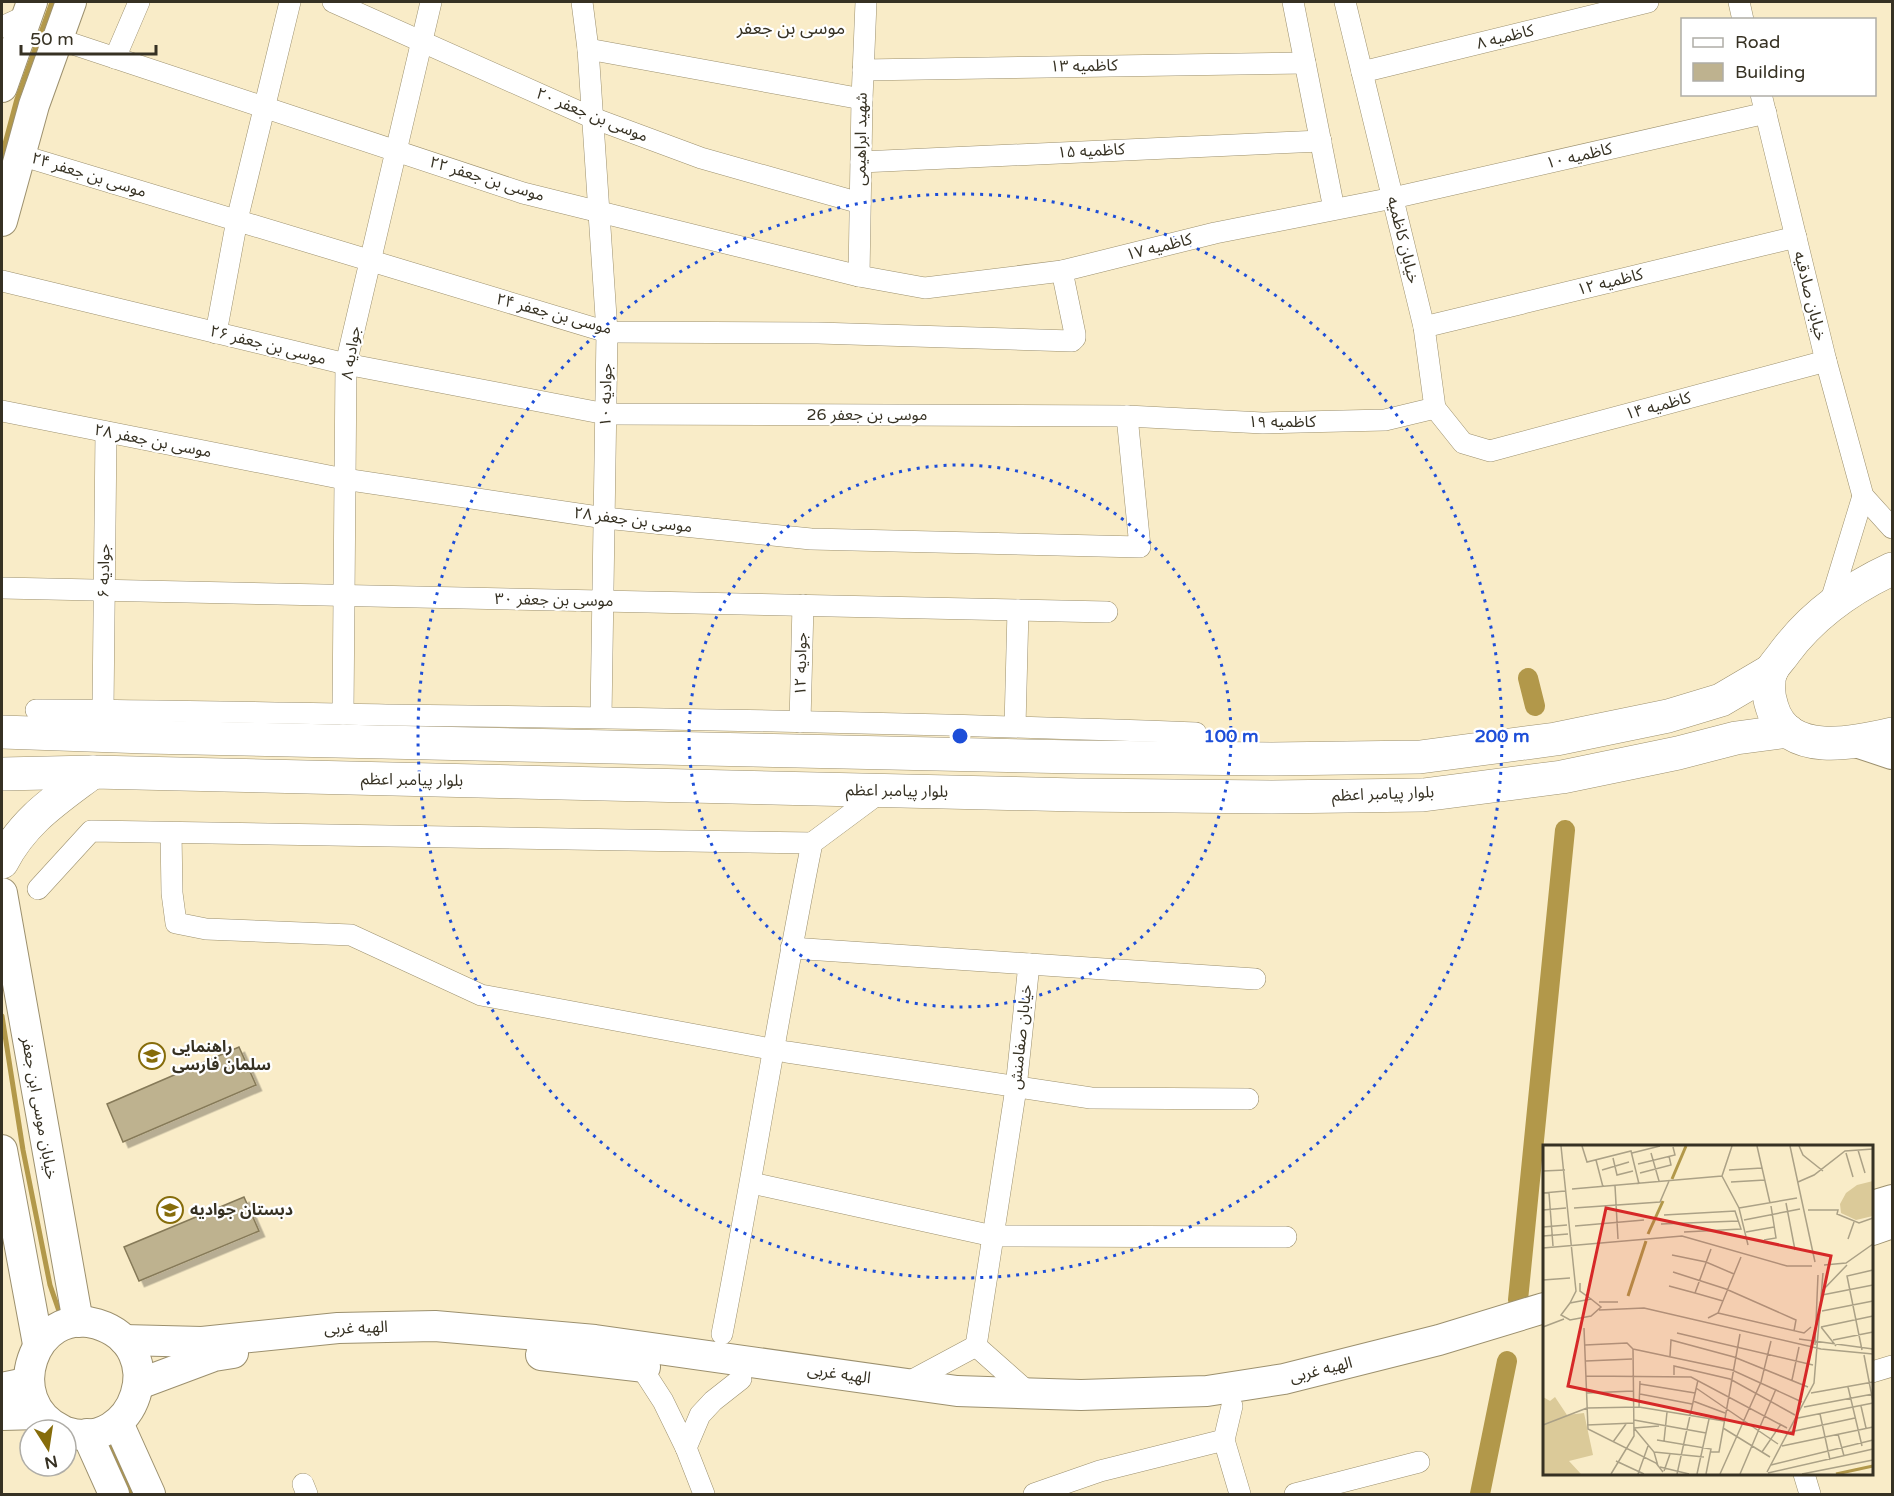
<svg xmlns="http://www.w3.org/2000/svg" width="1894" height="1496" font-family="'Varela Round','Noto Sans Arabic',sans-serif">
  <style>
    .lines { fill: none; stroke-linecap: round; stroke-linejoin: round }
    .stream { stroke: #b2984a; stroke-width: 5 }
    .canal { stroke: #b2984a; stroke-width: 20 }
    .building { fill: #beb28f; stroke: #867a59; stroke-width: 1.5; filter: url(#shadow) }
    .street-casing { stroke: #9c906e; stroke-width: 22 }
    .secondary-casing { stroke: #9c906e; stroke-width: 32 }
    .primary-casing { stroke: #9c906e; stroke-width: 34 }
    .street { stroke: #fff; stroke-width: 21 }
    .secondary { stroke: #fff; stroke-width: 30 }
    .primary { stroke: #fff; stroke-width: 33 }
    .ring { fill: none; stroke: #1d4ed8; stroke-width: 3; stroke-dasharray: 3 6 }
    .labels { text-anchor: middle; dominant-baseline: central; stroke-width: 4.5; stroke-linejoin: round; paint-order: stroke }
    .street-label { font-size: 16px; fill: #363123; stroke: #fff }
    .poi-label { font-size: 16px; font-weight: bold; fill: #363123; stroke: #fff; text-anchor: start }
    .neighbourhood-label { font-size: 18px; fill: #363123; stroke: #fff }
    .inset-river { fill: none; stroke: #b2984a; stroke-width: 3 }
    .inset-road { fill: none; stroke: #aba186; stroke-width: 1.5 }
    .view { fill: #d62828; fill-opacity: 0.15; stroke: #d62828; stroke-width: 3 }
    .inset-edge { fill: none; stroke: #363123; stroke-width: 3 }
    .centre { fill: #1d4ed8; stroke: #fff; stroke-width: 3 }
    .ring-label { font-size: 18px; text-anchor: middle; font-weight: bold; fill: #1d4ed8; stroke: #fff; stroke-width: 4.5; stroke-linejoin: round; paint-order: stroke }
  </style>
  <defs>
    <filter id="shadow"><feDropShadow dx="5.5" dy="5.5" stdDeviation="0" flood-color="#0004"/></filter>
  </defs>
  <rect width="100%" height="100%" fill="#f9ecc8"/>
  <g class="lines">
    <g class="stream">
      <path d="M2,155L17,99L52,2"/>
      <path d="M2,1016L23,1150L50,1285L60,1314"/>
      <path d="M109,1445L132,1494"/>
    </g>
    <g class="canal">
      <path d="M1528,678L1535,706"/>
      <path d="M1518,1300L1565,830"/>
      <path d="M1480,1494L1507,1361"/>
    </g>
  </g>
  <g class="building">
    <path d="M239,1047L256,1085L123,1142L107,1104Z"/>
    <path d="M244,1197L259,1231L139,1281L124,1247Z"/>
  </g>
  <g class="lines">
    <defs>
      <g id="street">
        <path d="M333,2L593,118L701,158L860,203"/>
        <path d="M582,2L588,49L607,332L601,717"/>
        <path d="M1293,2L1334,209"/>
        <path d="M1345,2L1424,327L1435,408L1463,443L1490,451L1826,361"/>
        <path d="M1739,2L1743,20"/>
        <path d="M2,27L28,15"/>
        <path d="M58,39L523,193L859,276L925,288L1062,271L1215,233L1393,198L1766,113"/>
        <path d="M588,49L862,99"/>
        <path d="M115,58L139,2"/>
        <path d="M863,70L1305,63"/>
        <path d="M1362,72L1648,2"/>
        <path d="M1761,94L1826,361L1863,496L1892,528"/>
        <path d="M20,155L607,332L818,333L1072,341L1075,338V334L1062,271"/>
        <path d="M861,162L1321,141"/>
        <path d="M859,276L862,99L866,2"/>
        <path d="M2,281L346,364L606,414L1127,416L1263,423L1385,420L1435,408"/>
        <path d="M1424,327L1796,237"/>
        <path d="M216,333L237,220L290,2"/>
        <path d="M2,411L344,479L605,518L811,539L1140,547L1127,416"/>
        <path d="M2,588L1107,612"/>
        <path d="M1829,607L1863,496"/>
        <path d="M36,710C153,710 269,713 386,715C656,718 926,723 1196,733L1194,758"/>
        <path d="M103,710L106,432"/>
        <path d="M343,714L346,364L431,2"/>
        <path d="M800,722L803,605"/>
        <path d="M1015,726L1018,610"/>
        <path d="M171,833L172,893L176,923L206,929L351,935L481,995L787,1052L1091,1098L1248,1099"/>
        <path d="M38,889L91,831L812,843"/>
        <path d="M791,948L1029,964L1016,1088L976,1346"/>
        <path d="M1029,964L1255,979"/>
        <path d="M752,1183L993,1236L1286,1237"/>
        <path d="M722,1334C754,1171 779,1006 812,843L882,791"/>
        <path d="M976,1346L1029,1393"/>
        <path d="M641,1367L663,1401L686,1448L700,1415L713,1401L741,1379"/>
        <path d="M1872,1372L1892,1366"/>
        <path d="M907,1383L976,1346"/>
        <path d="M1232,1406L1224,1440L1240,1494"/>
        <path d="M686,1448L704,1494"/>
        <path d="M1804,1474L1810,1494"/>
        <path d="M303,1484L307,1494"/>
        <path d="M1034,1494L1100,1471L1224,1440"/>
        <path d="M1295,1494L1419,1462"/>
      </g>
      <g id="secondary">
        <path d="M2,87L32,2"/>
        <path d="M2,221L34,105L71,2"/>
        <path d="M1856,742L1892,754"/>
        <path d="M2,893L78,1322"/>
        <path d="M2,1150L38,1344"/>
        <path d="M1872,1206L1892,1200"/>
        <path d="M1872,1230L1892,1223"/>
        <path d="M124,1340L202,1342L338,1328L435,1326L595,1340L957,1391L1081,1395L1207,1391L1284,1379L1439,1340L1544,1308"/>
        <path d="M541,1355L645,1367"/>
        <path d="M139,1384L214,1356L233,1353"/>
        <path d="M2,1388L26,1383"/>
        <path d="M2,1415L39,1414"/>
        <path d="M118,1423L150,1494"/>
        <path d="M62,1430C0,1401 34,1305 97,1324C172,1347 135,1454 66,1432"/>
        <path d="M87,1434L114,1494"/>
      </g>
      <g id="primary">
        <path d="M1892,569C1851,588 1812,616 1785,652C1781,658 1774,665 1771,671C1767,683 1768,695 1772,707C1787,758 1854,743 1892,734"/>
        <path d="M2,732L146,737L1078,757L1272,759L1420,757L1556,739L1668,716L1721,700L1772,670"/>
        <path d="M2,774L93,772L1077,795L1272,797L1423,795L1562,777L1678,753L1736,738L1788,731"/>
        <path d="M2,862C24,820 56,800 93,772"/>
      </g>
    </defs>
    <use href="#street" class="street-casing"/>
    <use href="#secondary" class="secondary-casing"/>
    <use href="#primary" class="primary-casing"/>
    <use href="#street" class="street"/>
    <use href="#secondary" class="secondary"/>
    <use href="#primary" class="primary"/>
  </g>
  <g class="ring">
    <circle cx="960" cy="736" r="271"/>
    <circle cx="960" cy="736" r="542"/>
  </g>
  <defs>
    <symbol id="school-ring" viewBox="-11 -11 22 22"><circle r="9.5" fill="#fff" stroke="#866c0a" stroke-width="1.5"/><path d="M0-5L7-2L0 1L-7-2ZM-4 1L0 2.5L4 1V4Q0 6-4 4Z" fill="#866c0a"/></symbol>
  </defs>
  <g fill-rule="evenodd">
    <use href="#school-ring" x="137" y="1041" width="30" height="30"/>
    <use href="#school-ring" x="155" y="1195" width="30" height="30"/>
  </g>
  <g class="labels">
    <g class="street-label">
      <text transform="translate(1505 37) rotate(-14)">کاظمیه ۸</text>
      <text transform="translate(1084 66) rotate(-1)">کاظمیه ۱۳</text>
      <text transform="translate(592 115) rotate(22)">موسی بن جعفر ۲۰</text>
      <text transform="translate(861 139) rotate(-89)">شهید ابراهیمی</text>
      <text transform="translate(1091 151) rotate(-3)">کاظمیه ۱۵</text>
      <text transform="translate(1579 156) rotate(-13)">کاظمیه ۱۰</text>
      <text transform="translate(89 175) rotate(17)">موسی بن جعفر ۲۴</text>
      <text transform="translate(487 179) rotate(17)">موسی بن جعفر ۲۲</text>
      <text transform="translate(1403 240) rotate(76)">خیابان کاظمیه</text>
      <text transform="translate(1159 247) rotate(-14)">کاظمیه ۱۷</text>
      <text transform="translate(1610 282) rotate(-14)">کاظمیه ۱۲</text>
      <text transform="translate(1810 296) rotate(76)">خیابان صادقیه</text>
      <text transform="translate(554 314) rotate(15)">موسی بن جعفر ۲۴</text>
      <text transform="translate(268 345) rotate(14)">موسی بن جعفر ۲۶</text>
      <text transform="translate(351 353) rotate(-81)">جوادیه ۸</text>
      <text transform="translate(606 395) rotate(-89)">جوادیه ۱۰</text>
      <text transform="translate(1658 406) rotate(-15)">کاظمیه ۱۴</text>
      <text x="867" y="415">موسی بن جعفر 26</text>
      <text x="1282" y="422">کاظمیه ۱۹</text>
      <text transform="translate(153 441) rotate(11)">موسی بن جعفر ۲۸</text>
      <text transform="translate(633 520) rotate(7)">موسی بن جعفر ۲۸</text>
      <text transform="translate(104 571) rotate(-89)">جوادیه ۶</text>
      <text transform="translate(554 600) rotate(1)">موسی بن جعفر ۳۰</text>
      <text transform="translate(801 664) rotate(-89)">جوادیه ۱۲</text>
      <text transform="translate(412 780) rotate(1)">بلوار پیامبر اعظم</text>
      <text transform="translate(897 791) rotate(1)">بلوار پیامبر اعظم</text>
      <text transform="translate(1383 794) rotate(-2)">بلوار پیامبر اعظم</text>
      <text transform="translate(1021 1037) rotate(-84)">خیابان صفامنش</text>
      <text transform="translate(39 1108) rotate(80)">خیابان موسی ابن جعفر</text>
      <text transform="translate(356 1328) rotate(-2)">الهیه غربی</text>
      <text transform="translate(1321 1370) rotate(-14)">الهیه غربی</text>
      <text transform="translate(839 1374) rotate(8)">الهیه غربی</text>
    </g>
    <g class="poi-label">
      <text x="172" y="1047">راهنمایی<tspan x="172" dy="18">سلمان فارسی</tspan></text>
      <text x="190" y="1210">دبستان جوادیه</text>
    </g>
    <g class="neighbourhood-label">
      <text x="791" y="28">موسی بن جعفر</text>
    </g>
  </g>
  <g transform="translate(1543 1145)">
    <rect width="330" height="330" fill="#f9ecc8"/>
    <path d="M330,36V71L313,75L298,68L297,59L303,48L314,40ZM0,252L7,256L12,252L24,270L41,268L50,310L26,316L38,329H0Z" fill="#dbca99"/>
    <path class="inset-river" d="M129,34L143,1M105,89L120,56M85,151L103,96M293,329L330,321"/>
    <path class="inset-road" d="M18,1L33,146L27,158M39,1L44,17L88,6L96,39M189,1L179,31L196,63L205,100M214,1L227,58M247,1L272,117M256,1L260,10L280,26M315,5L322,28M89,8L117,1M108,8L116,36M303,8L310,32M70,13L74,30L90,26M53,15L60,42M95,19L132,10L130,2M59,25L86,17M186,25L219,23M0,26L22,25M97,28L128,20L126,11M188,37L222,35M255,37L271,30L302,6L330,4M72,41L75,94M29,44L179,31M0,48L22,46M6,48L10,101M243,58L252,105M31,63L117,57L126,36M196,63L254,53M0,65L23,63M265,65H295L294,69L316,78L330,73M121,70L192,66L198,84L141,87M201,75L257,64M118,79L195,76M32,81L101,75M0,82L24,80M203,87L231,82M0,91L25,89M305,94L311,77M221,95L233,93L228,61M0,103L139,91L244,121H269M168,104L152,148L180,156M129,110L163,117L191,129M281,120L303,118L330,99M130,127L183,144L253,175L251,186M0,135L27,133M37,138V146L48,154M126,141L152,148M279,146L304,120M279,150L330,140M48,154L58,162L48,171L27,175L18,170L27,158ZM56,157H75M56,165L101,163L278,204L330,209M279,166L330,156M175,168L261,188L268,182M165,173L175,168L198,112M0,182L21,174M278,182L330,171M278,182L293,201M41,183L45,284L113,318L120,327M134,188L270,220M256,194L330,204M290,195L330,187M42,200L84,198L90,204L91,291L68,329M272,200L275,130M90,204L189,225L259,257M319,205L304,131L330,125M321,210L330,257M127,211L128,195L191,212L265,242M43,216L89,214M131,230V221L187,234L252,270M43,231L148,232L244,283M249,235L256,202M97,239L152,248M305,242L319,301M153,243L235,299M44,248L90,246M268,248L330,237M97,249L149,259M150,256L182,268M318,261L323,283M96,262L97,236M261,262L330,249M44,263L96,262L181,276M277,269L287,315M255,273L330,258M91,275L163,288M0,280L44,263M44,280L91,278M91,283L111,307L115,321M91,283L116,281M180,283L227,312M247,287L312,273M295,289L301,311M114,295L168,304L163,329M121,296L124,267M70,297L83,279M239,301L330,282M111,307L161,312M167,307H176L197,189M219,307L238,279M73,316L101,329M228,320L330,295M117,322L146,329M121,326L127,309M224,327L271,238L280,128M225,328L330,304M95,329L105,301M134,329L155,235M154,329L166,274M177,329L218,237L228,196M197,329L233,244M259,329L330,315"/>
    <path class="view" d="M63,63L288,111L250,289L25,241Z"/>
    <rect width="330" height="330" class="inset-edge"/>
  </g>
  <circle cx="960" cy="736" r="9" class="centre"/>
  <g class="ring-label">
    <text x="1231" y="742">100 m</text>
    <text x="1502" y="742">200 m</text>
  </g>
  <rect width="1894" height="1496" fill="none" stroke="#363123" stroke-width="6"/>
  <rect x="1681" y="18" width="195" height="78" fill="#ffffff" stroke="#afada7" stroke-width="1.5"/>
  <rect x="1693" y="38" width="30" height="9" fill="#ffffff" stroke="#afada7" stroke-width="1.5"/>
  <text x="1735" y="48" font-size="18" fill="#363123">Road</text>
  <rect x="1693" y="63" width="30" height="18" fill="#beb28f" stroke="#afada7" stroke-width="1.5"/>
  <text x="1735" y="78" font-size="18" fill="#363123">Building</text>
  <g transform="translate(48 1448) rotate(168)"><circle r="28" fill="#ffffff" stroke="#afada7" stroke-width="1.5"/>
  <path d="M0-4.5L10 22L0 15L-10 22Z" fill="#866c0a"/>
  <text y="-9" font-size="16" font-weight="bold" text-anchor="middle" fill="#363123">N</text>
  </g>
  <path d="M21 45v9h135v-9" fill="none" stroke="#363123" stroke-width="3"/>
  <text x="30" y="45" font-size="18" fill="#363123" stroke="#ffffff" stroke-width="4.5" paint-order="stroke">50 m</text>
</svg>
